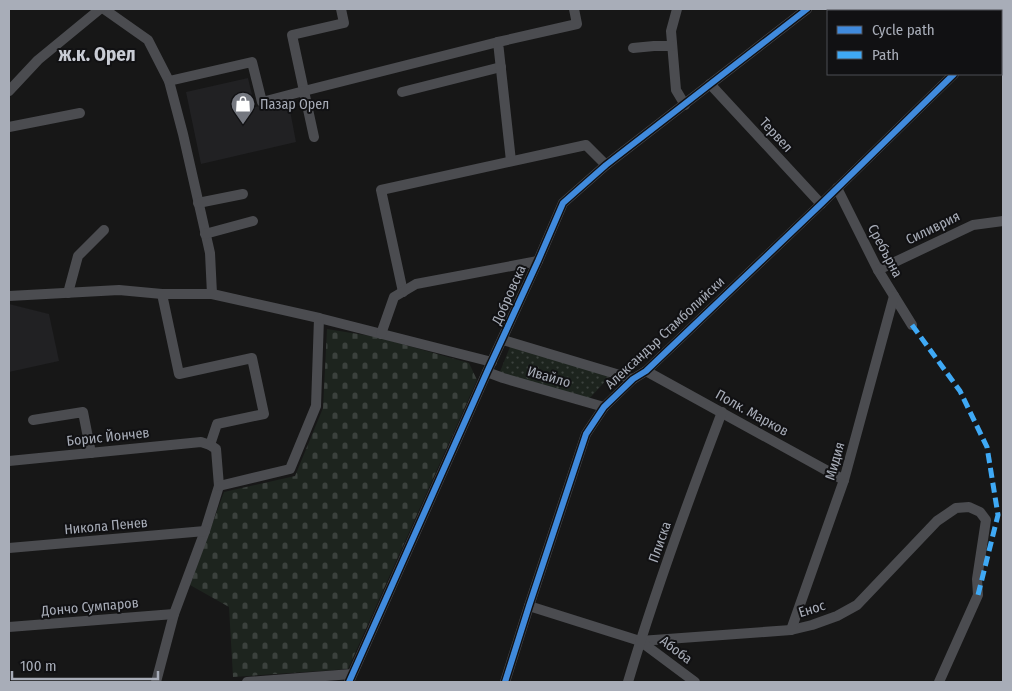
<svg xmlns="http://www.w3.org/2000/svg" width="1012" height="691" font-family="'Fira Sans Condensed',sans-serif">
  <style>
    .built { fill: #212123 }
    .cemetery { fill: url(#cemetery-stones) }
    .park { fill: url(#park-dots) }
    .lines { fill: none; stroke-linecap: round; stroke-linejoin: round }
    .minor { stroke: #4b4c50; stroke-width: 10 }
    .quiet { stroke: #3fa9f5; stroke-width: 5; stroke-dasharray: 10 5; stroke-linecap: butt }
    .cycleway-casing { stroke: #111113; stroke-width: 9 }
    .cycleway { stroke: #408adc; stroke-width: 6 }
    .labels { text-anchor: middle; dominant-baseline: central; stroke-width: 4; stroke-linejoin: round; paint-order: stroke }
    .poi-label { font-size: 14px; fill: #a8adb8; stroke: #111113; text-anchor: start }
    .street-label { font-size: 14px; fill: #a8adb8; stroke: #111113 }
    .district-label { font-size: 19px; font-weight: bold; fill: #c9ccd4; stroke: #111113 }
  </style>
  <defs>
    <pattern id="cemetery-stones" width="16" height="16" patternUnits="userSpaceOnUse" patternTransform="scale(1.25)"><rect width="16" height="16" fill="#1d241e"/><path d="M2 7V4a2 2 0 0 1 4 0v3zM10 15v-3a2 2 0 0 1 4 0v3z" fill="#3b413d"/></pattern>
    <pattern id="park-dots" width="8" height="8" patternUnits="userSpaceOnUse" patternTransform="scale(1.25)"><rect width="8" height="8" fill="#1d241e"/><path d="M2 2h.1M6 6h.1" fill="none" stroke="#3b413d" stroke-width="1.8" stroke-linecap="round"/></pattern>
  </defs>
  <rect width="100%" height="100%" fill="#171717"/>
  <g class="built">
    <path d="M248,78L255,107L288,100L296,142L201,164L186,92Z"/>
    <path d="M9,304L49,314L59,361L9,372Z"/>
  </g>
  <path class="cemetery" d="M327,329L377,337L469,363L477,380L348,669L233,677L229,607L190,585L224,492L295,476L323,408Z"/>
  <path class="park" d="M510,347L610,376L589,399L499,374Z"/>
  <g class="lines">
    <g class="minor">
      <path d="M104,9L148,40L169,81L183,134L210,253L212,294"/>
      <path d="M341,9L344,23L292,35L304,91L498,42"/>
      <path d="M677,9L671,31L676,90L685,105"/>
      <path d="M958,9L960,11"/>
      <path d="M1001,28L1003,26"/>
      <path d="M633,48L654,46H672"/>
      <path d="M169,81L252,62L262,102L304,91L314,137"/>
      <path d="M710,84L821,204"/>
      <path d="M9,91L38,60L100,9"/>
      <path d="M402,92L501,67"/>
      <path d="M9,127L80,113"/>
      <path d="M511,161L498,42L577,24L574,9"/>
      <path d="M837,188L878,270L912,325"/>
      <path d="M198,203L243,194"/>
      <path d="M205,234L253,221"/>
      <path d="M878,270L973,225L1003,221"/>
      <path d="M403,292L381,190L586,145L606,165"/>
      <path d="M68,293L78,256L104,230"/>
      <path d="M162,294L179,374L252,358L264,414L217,424L210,445"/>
      <path d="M9,296L119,290L162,294H212L319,318L492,362"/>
      <path d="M381,334L394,297L416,284L538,261"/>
      <path d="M503,340L633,379"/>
      <path d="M646,371L844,480"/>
      <path d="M487,372L503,378L604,407"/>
      <path d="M33,420L83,412L91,453"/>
      <path d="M9,461L201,442L210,445L216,449L219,486L205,531L174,614L156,682"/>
      <path d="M219,486L290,469L316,406L319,318"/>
      <path d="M9,548L205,531"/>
      <path d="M529,606L640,641L791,630L812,625L837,616L857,605L937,521L956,508L969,507L980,512L986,520L977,579L978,595L939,682"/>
      <path d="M9,627L174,614"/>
      <path d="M791,630L844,480L894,296"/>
      <path d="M640,641L695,682"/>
      <path d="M247,682L352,674"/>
      <path d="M349,682L487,372L538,261L563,203L606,165L807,9"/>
      <path d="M505,682L529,606L586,434L604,407L633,379L646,371L821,204L954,74"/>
      <path d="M628,682C655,591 688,501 722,412"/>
    </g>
    <path class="quiet" d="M912,325L960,391L987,447L998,515L978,595"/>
    <defs>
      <g id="cycleway">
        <path d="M349,682L487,372L538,261L563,203L606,165L807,9"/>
        <path d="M505,682L529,606L586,434L604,407L633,379L646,371L821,204L954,74"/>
      </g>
    </defs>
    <use href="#cycleway" class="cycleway-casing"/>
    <use href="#cycleway" class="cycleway"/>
  </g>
  <defs>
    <symbol id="shop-pin" viewBox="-11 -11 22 30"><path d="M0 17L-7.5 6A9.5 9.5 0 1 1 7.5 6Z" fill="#757880" stroke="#111113"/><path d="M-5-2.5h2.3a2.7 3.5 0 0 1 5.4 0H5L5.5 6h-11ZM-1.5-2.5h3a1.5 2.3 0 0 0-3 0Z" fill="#fff"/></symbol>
  </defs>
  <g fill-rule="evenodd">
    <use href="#shop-pin" x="229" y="90" width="28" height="38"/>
  </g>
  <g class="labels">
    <g class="poi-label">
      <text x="260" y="104">Пазар Орел</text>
    </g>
    <g class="street-label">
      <text transform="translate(776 135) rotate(47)">Тервел</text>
      <text transform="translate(933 228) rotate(-26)">Силиврия</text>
      <text transform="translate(885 251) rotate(62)">Сребърна</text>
      <text transform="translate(509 295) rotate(-66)">Добровска</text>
      <text transform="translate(665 333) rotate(-43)">Александър Стамболийски</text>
      <text transform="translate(549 377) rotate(16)">Ивайло</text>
      <text transform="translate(752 413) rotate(29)">Полк. Марков</text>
      <text transform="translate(108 437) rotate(-6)">Борис Йончев</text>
      <text transform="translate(835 461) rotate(-74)">Мидия</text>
      <text transform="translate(106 526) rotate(-5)">Никола Пенев</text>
      <text transform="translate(660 542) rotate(-71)">Плиска</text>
      <text transform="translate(90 607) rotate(-5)">Дончо Сумпаров</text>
      <text transform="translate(812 609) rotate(-17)">Енос</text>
      <text transform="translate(676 650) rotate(37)">Абоба</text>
    </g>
    <g class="district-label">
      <text x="97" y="54">ж.к. Орел</text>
    </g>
  </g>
  <rect width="1012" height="691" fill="none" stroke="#a8adb8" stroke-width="20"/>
  <rect x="827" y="10" width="175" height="65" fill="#111113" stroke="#4d4f55"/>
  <rect x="837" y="26" width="25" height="8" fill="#408adc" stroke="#4d4f55"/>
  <text x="872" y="35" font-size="15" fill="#a8adb8">Cycle path</text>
  <rect x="837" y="51" width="25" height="8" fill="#3fa9f5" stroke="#4d4f55"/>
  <text x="872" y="60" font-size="15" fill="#a8adb8">Path</text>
  <path d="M12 671v8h146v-8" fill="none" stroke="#a8adb8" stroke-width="2.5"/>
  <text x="20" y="671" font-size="15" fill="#a8adb8" stroke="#111113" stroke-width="4" paint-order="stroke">100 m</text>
</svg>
